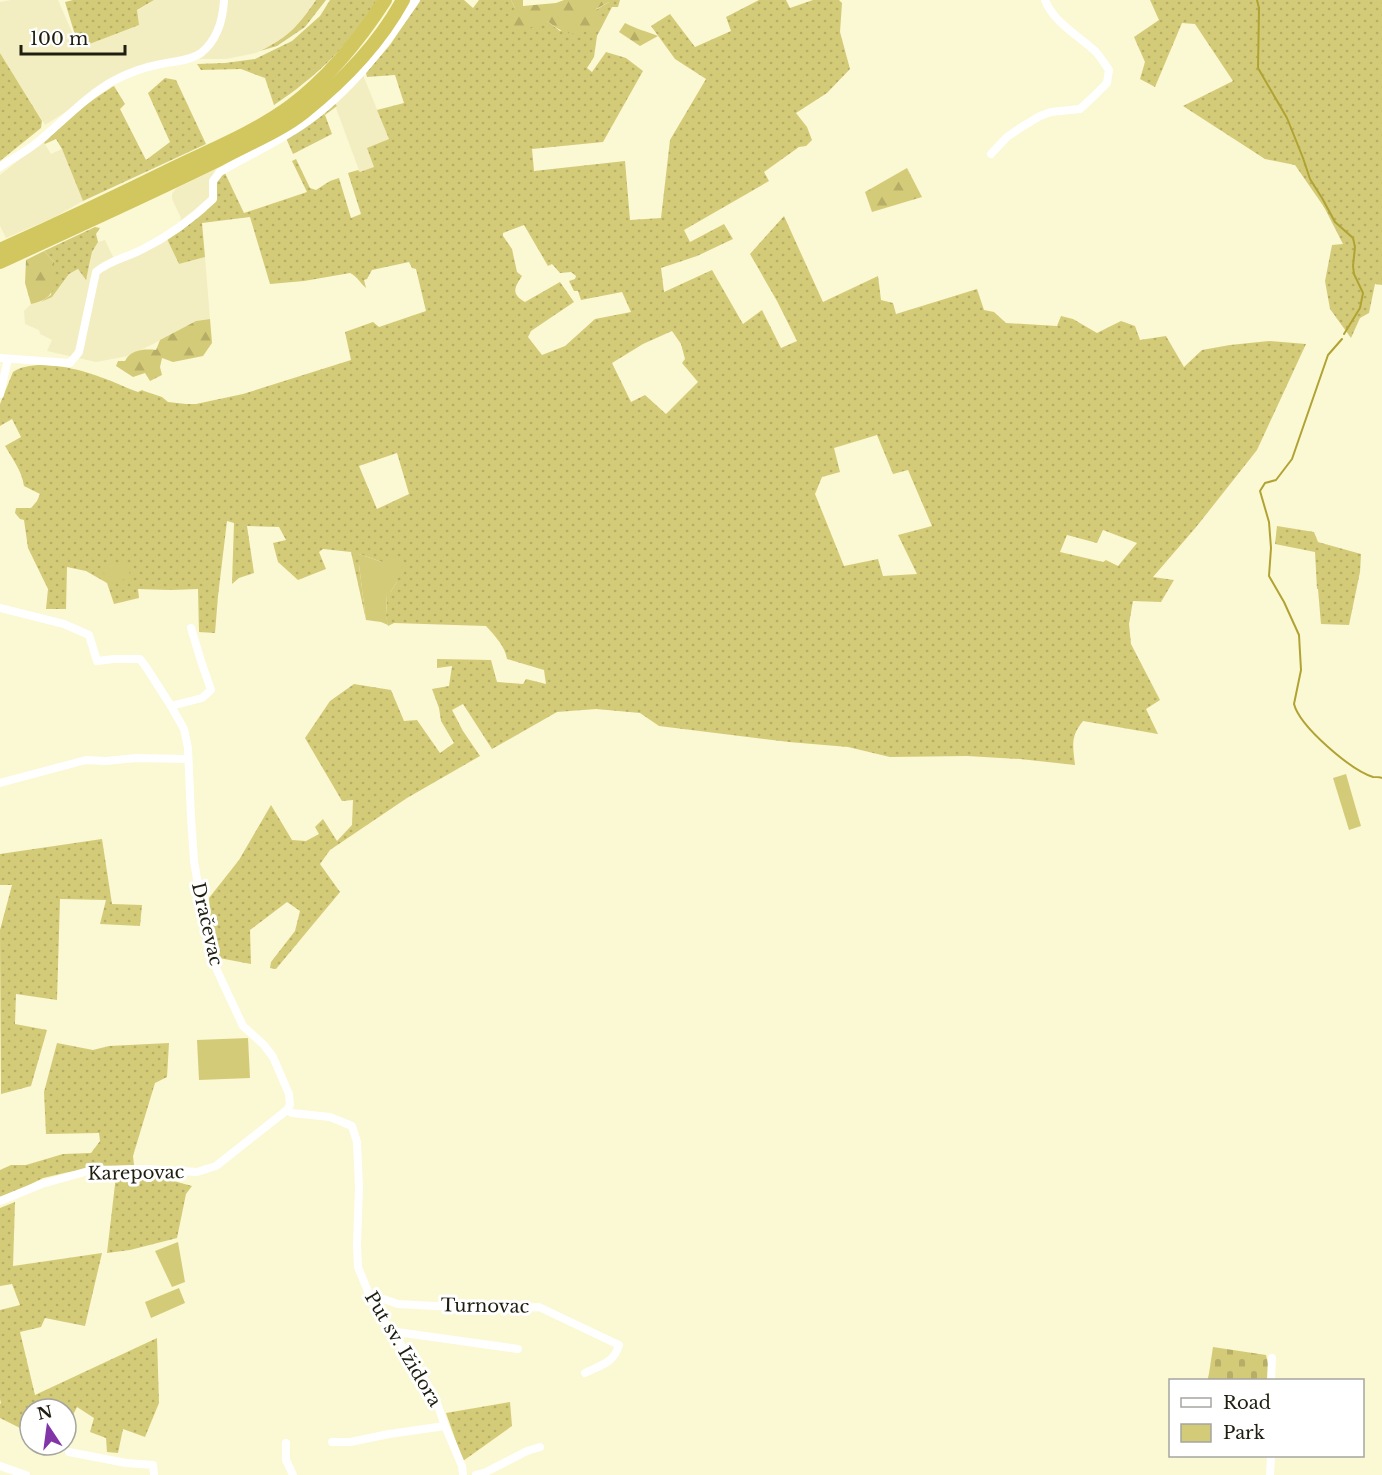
<svg xmlns="http://www.w3.org/2000/svg" width="1382" height="1475" font-family="'Libre Baskerville',serif">
  <style>
    .built { fill: #f2eec2 }
    .grass { fill: url(#grass-dots); fill-rule: evenodd }
    .forest { fill: url(#forest-firs) }
    .cemetery { fill: url(#cemetery-stones) }
    .green { fill: #d4cb78 }
    .lines { fill: none; stroke-linecap: round; stroke-linejoin: round }
    .stream { stroke: #b0a334; stroke-width: 2 }
    .minor { stroke: #fff; stroke-width: 8 }
    .trunk { stroke: #d2c65e; stroke-width: 14 }
    .labels { text-anchor: middle; dominant-baseline: central; stroke-width: 6; stroke-linejoin: round; paint-order: stroke }
    .street-label { font-size: 18px; fill: #1f1e11; stroke: #fff }
  </style>
  <defs>
    <pattern id="grass-dots" width="8" height="8" patternUnits="userSpaceOnUse" patternTransform="scale(1.5)"><rect width="8" height="8" fill="#d4cb78"/><path d="M2 2h.1M6 6h.1" fill="none" stroke="#b6ae67" stroke-width="1.8" stroke-linecap="round"/></pattern>
    <pattern id="forest-firs" width="22" height="20" patternUnits="userSpaceOnUse" patternTransform="scale(1.5)"><rect width="22" height="20" fill="#d4cb78"/><path d="M5 1l3.5 6h-7zM16 11l3.5 6h-7z" fill="#b6ae67"/></pattern>
    <pattern id="cemetery-stones" width="16" height="16" patternUnits="userSpaceOnUse" patternTransform="scale(1.5)"><rect width="16" height="16" fill="#d4cb78"/><path d="M2 7V4a2 2 0 0 1 4 0v3zM10 15v-3a2 2 0 0 1 4 0v3z" fill="#b6ae67"/></pattern>
  </defs>
  <rect width="100%" height="100%" fill="#fbf8d4"/>
  <g class="built">
    <path d="M11,0H58L79,48L154,0H316L298,25L277,43L256,53L226,59H200L150,65L127,73L45,125L0,53V2Z"/>
    <path d="M363,75L389,139L375,167L360,173L336,108L337,106L335,103Z"/>
    <path d="M43,141L51,154L62,149L83,201L53,218L6,238L0,226V175Z"/>
    <path d="M216,169L212,177L209,199L180,223L181,218L172,199V194L174,191L177,188Z"/>
    <path d="M165,235L179,264L205,257L210,319L196,321L153,344L128,356L96,362L47,351L52,340L40,334L39,330L25,324L24,311L31,304L41,302L60,287L69,274L79,269L85,279L90,264L92,252L98,242L105,240L114,259Z"/>
  </g>
  <g class="grass">
    <path d="M73,0H154L137,10L139,25L79,48L65,2Z"/>
    <path d="M316,0H326L305,27L277,46L260,51C289,37 298,26 316,0Z"/>
    <path d="M330,0H377C353,42 315,78 274,105L265,78L241,69L201,70L197,64L225,63L255,59L292,41L320,16Z"/>
    <path d="M420,0H464L473,8L479,0H511L515,8L547,21L560,31L609,2V0H620L618,7H612L597,36L594,57L587,68L592,72L606,52L626,58L643,71L603,142L532,149L534,171L625,161L630,220L661,218L670,140L706,79L675,59L651,26L670,14L695,47L731,31L726,17L759,0H786L790,8L813,0H839L842,3L840,32L850,69L827,93L796,113L807,127L812,140L806,146L799,147L764,172L769,181L684,230L690,242L724,224L733,239L697,256L661,268L664,292L712,270L743,324L762,310L781,348L797,341L777,301L750,254L784,216L823,302L878,276L881,300L893,303L896,314L977,289L984,310L994,312L1006,323L1057,326L1061,316L1073,319L1097,333L1121,321L1135,326L1140,340L1166,336L1184,367L1202,350L1230,345L1269,341L1306,344L1257,450L1197,526L1153,577L1174,580L1161,602L1133,601L1129,624L1131,644L1160,700L1146,709L1158,734L1083,721C1070,737 1073,746 1075,765L1020,759L967,756L890,757L848,747L789,742L659,726L640,713L596,709L557,712L492,749L463,704L452,710L463,731L480,756L407,798L330,850L320,864L340,892L276,969L270,968L271,962L295,931L300,911L287,902L250,930L251,964L219,958L213,951L209,898L239,860L271,805L292,840L306,841L319,834L315,827L323,819L337,841L352,825L353,800L342,801L305,738L330,701L354,684L391,690L404,721L417,720L440,753L454,743L441,721L439,708L432,689L449,686L452,666L437,668V659L491,660L497,682L523,684L526,679L546,684L544,670L507,659C505,646 495,636 486,626L394,623L388,626L386,617L387,593L391,591L397,582L382,562L359,554V565L366,620L351,552L323,549L319,552L326,569L298,580L278,562L273,543L286,540L279,527L247,526L254,573L239,578L232,584L234,523L227,521L218,596L215,633L199,632L198,589L171,590L138,589L139,598L114,604L107,583L86,571L67,567L66,609H46L48,589L28,548L24,520L20,519L15,513L16,508H31L37,501L40,494L24,486C22,471 12,458 5,446L21,437L12,419L0,426V404L13,372C34,357 81,369 103,378C115,382 126,388 138,392L142,390L144,391L162,397L168,402L186,404H196L243,394L351,360L345,332L373,322L379,327L426,311L416,269L412,268L409,262L372,270L367,279L364,280L366,288C360,283 357,276 350,273L304,281L270,284L250,217L202,223L205,257L179,264L167,239L206,211L217,180L224,171L244,213L307,192L292,161L296,159L310,188L316,190L330,181L339,178L351,218L361,214L348,173L358,170L360,172L374,167L367,148L389,139L377,110L404,103L395,75L367,77L366,73L390,45ZM524,225L548,266L552,264L560,273L571,272L576,276L575,279L569,281L574,291H578L581,300L622,292L631,312L595,319L565,346L542,355L528,337L531,331L574,302L560,282L525,302C511,294 514,288 522,276L517,272L512,249L503,236V233ZM672,331L681,344L685,359L682,363L698,382L666,414L645,395L631,402L612,363L643,344ZM877,435L893,474L908,470L932,526L898,535L917,574L883,576L878,559L844,566L815,494L822,477L840,472L834,448ZM397,453L409,494L377,509L359,466ZM1103,530L1137,543L1118,566L1106,560L1103,562L1060,552L1067,535L1097,543Z"/>
    <path d="M1150,0H1382V285L1375,284L1369,313L1360,318L1351,338L1330,309L1325,281L1332,245L1343,244L1324,207L1295,165L1265,159L1183,106L1233,81L1195,24L1182,23L1155,87L1140,79L1145,62L1134,37L1159,20Z"/>
    <path d="M0,53L42,121L41,128L0,161Z"/>
    <path d="M165,78L176,80L206,144L83,201L62,149L56,139L45,144L44,143C64,122 89,101 114,86L125,104L120,109L146,160L170,142L148,93Z"/>
    <path d="M335,103L337,106L325,115L332,134L293,154L286,138L323,113L325,115L324,112Z"/>
    <path d="M95,227L100,228L96,234L98,242L92,252L86,280L78,269L69,274L52,297L41,302L51,295L54,262L44,251Z"/>
    <path d="M1277,526L1314,532L1318,542L1361,554L1360,572L1349,625L1321,624L1318,589H1317L1315,552L1275,544Z"/>
    <path d="M102,839L112,904L142,905L140,926L100,924L106,900L60,899L57,1000L16,994L15,1024L47,1030L31,1086L1,1094L0,930L12,885H0V854Z"/>
    <path d="M57,1043L93,1050L109,1046L169,1043L167,1077L155,1083L133,1156L134,1165L98,1167L69,1172L43,1178L27,1186L0,1197V1170L11,1165H26L63,1154L91,1153L100,1141L99,1133L46,1134L44,1092Z"/>
    <path d="M144,1173L192,1186L186,1194L177,1238L130,1250L107,1253L116,1176Z"/>
    <path d="M15,1202L13,1266L102,1253L85,1326L45,1318L41,1327L20,1332L35,1395L157,1338L159,1403L145,1437L123,1429L118,1453L107,1452L106,1438L90,1432L94,1418L77,1407L68,1425L66,1426V1409H30V1433L0,1418V1404L1,1403L0,1399V1310L20,1305L12,1284L0,1286V1208Z"/>
    <path d="M510,1402L512,1426L463,1461L446,1413Z"/>
  </g>
  <g class="forest">
    <path d="M511,0H523V6L556,3L564,0H609V2L596,9L601,26C576,36 569,38 547,21L519,32L515,29L507,17L515,8Z"/>
    <path d="M625,23C636,29 646,31 658,36L640,46L619,32Z"/>
    <path d="M907,168L922,197L872,212L865,192Z"/>
    <path d="M44,251L54,262C55,284 57,299 31,304L25,283L26,260Z"/>
    <path d="M210,319L212,343L203,356L173,362L162,358L160,367L162,375L150,381L145,373L133,377L116,366L118,361H125C131,349 145,349 156,350L160,340L196,321Z"/>
  </g>
  <path class="cemetery" d="M1213,1347L1266,1355L1271,1377V1380H1208Z"/>
  <g class="green">
    <path d="M359,554L382,562L395,554L410,567L397,579V582L391,591L387,594L386,616L388,625L381,622L366,620L359,565Z"/>
    <path d="M126,561L131,578L107,583L102,566Z"/>
    <path d="M1346,774L1361,826L1349,830L1333,778Z"/>
    <path d="M248,1038L250,1078L199,1080L197,1040Z"/>
    <path d="M178,1242L185,1282L172,1287L155,1251Z"/>
    <path d="M179,1288L185,1303L151,1318L145,1302Z"/>
  </g>
  <g class="lines">
    <g class="stream">
      <path d="M1257,0L1259,8L1258,68L1287,118L1303,158L1310,179L1322,198L1335,222L1353,238L1355,247L1353,266L1354,274L1363,293L1360,308L1344,334"/>
      <path d="M1342,339L1328,355L1292,459L1276,480L1265,483L1260,491L1269,522L1271,548L1269,576L1284,602L1299,635L1301,670L1294,704C1300,727 1351,770 1373,777C1373,777 1382,777 1382,778"/>
    </g>
    <g class="minor">
      <path d="M991,154L1007,137L1020,128L1040,116L1051,112L1080,109L1094,96L1107,83L1109,70C1104,63 1100,56 1095,51C1078,35 1054,23 1045,0"/>
      <path d="M0,167C11,159 24,153 35,144C61,124 84,97 113,81C128,73 145,67 161,64C174,61 190,61 201,53C217,40 223,20 224,0"/>
      <path d="M0,358L70,363L79,352L96,272C108,261 128,257 143,249C169,236 192,219 213,199V181L220,172C244,158 270,146 293,131C345,99 382,50 416,0"/>
      <path d="M0,394L8,359"/>
      <path d="M0,608L64,624L89,635L97,661L114,659H140L146,667L171,706L184,729L188,748L191,817L194,861L197,879L203,894L205,907L209,952L221,979L243,1026L264,1045L273,1057L289,1094L290,1105L287,1110L216,1166L197,1172L146,1169L92,1170L42,1184L0,1201"/>
      <path d="M171,706L202,698L211,690L201,661L191,628"/>
      <path d="M0,783L86,760L106,761L136,758L188,759"/>
      <path d="M287,1110L292,1113L330,1117L352,1126L357,1142L359,1187L357,1245L358,1267L369,1294L390,1331L413,1360L435,1397L445,1426L462,1466L463,1475"/>
      <path d="M369,1294L398,1304L489,1309L539,1307L619,1345C614,1363 601,1365 585,1373"/>
      <path d="M390,1331L518,1349"/>
      <path d="M1271,1380L1272,1358"/>
      <path d="M332,1442H350L389,1434L445,1426"/>
      <path d="M286,1443V1460L293,1475"/>
      <path d="M69,1452L126,1463L153,1465L154,1475"/>
      <path d="M0,1466L26,1475"/>
      <path d="M476,1475L484,1473L527,1451L540,1447"/>
      <path d="M1270,1475L1271,1456"/>
    </g>
    <g class="trunk">
      <path d="M0,250C60,223 119,195 178,166C216,148 257,131 291,106C329,77 360,39 385,0"/>
      <path d="M0,262C73,228 147,195 220,159C247,144 279,132 304,112C343,81 379,44 403,0"/>
    </g>
  </g>
  <g class="labels">
    <g class="street-label">
      <text transform="translate(207 924) rotate(77)">Dračevac</text>
      <text transform="translate(136 1173) rotate(-1)">Karepovac</text>
      <text transform="translate(485 1306) rotate(1)">Turnovac</text>
      <text transform="translate(403 1349) rotate(59)">Put sv. Ižidora</text>
    </g>
  </g>
  <rect x="1169" y="1379" width="195" height="78" fill="#ffffff" stroke="#a5a5a0" stroke-width="1.5"/>
  <rect x="1181" y="1398" width="30" height="9" fill="#ffffff" stroke="#a5a5a0" stroke-width="1.5"/>
  <text x="1223" y="1409" font-size="18" fill="#1f1e11">Road</text>
  <rect x="1181" y="1424" width="30" height="18" fill="#d4cb78" stroke="#a5a5a0" stroke-width="1.5"/>
  <text x="1223" y="1439" font-size="18" fill="#1f1e11">Park</text>
  <g transform="translate(48 1427) rotate(347)"><circle r="28" fill="#ffffff" stroke="#a5a5a0" stroke-width="1.5"/>
  <path d="M0-4.5L10 22L0 15L-10 22Z" fill="#8235a6"/>
  <text y="-9" font-size="16" font-weight="bold" text-anchor="middle" fill="#1f1e11">N</text>
  </g>
  <path d="M21 45v9h104v-9" fill="none" stroke="#1f1e11" stroke-width="3"/>
  <text x="30" y="45" font-size="18" fill="#1f1e11" stroke="#ffffff" stroke-width="4.5" paint-order="stroke">100 m</text>
</svg>
